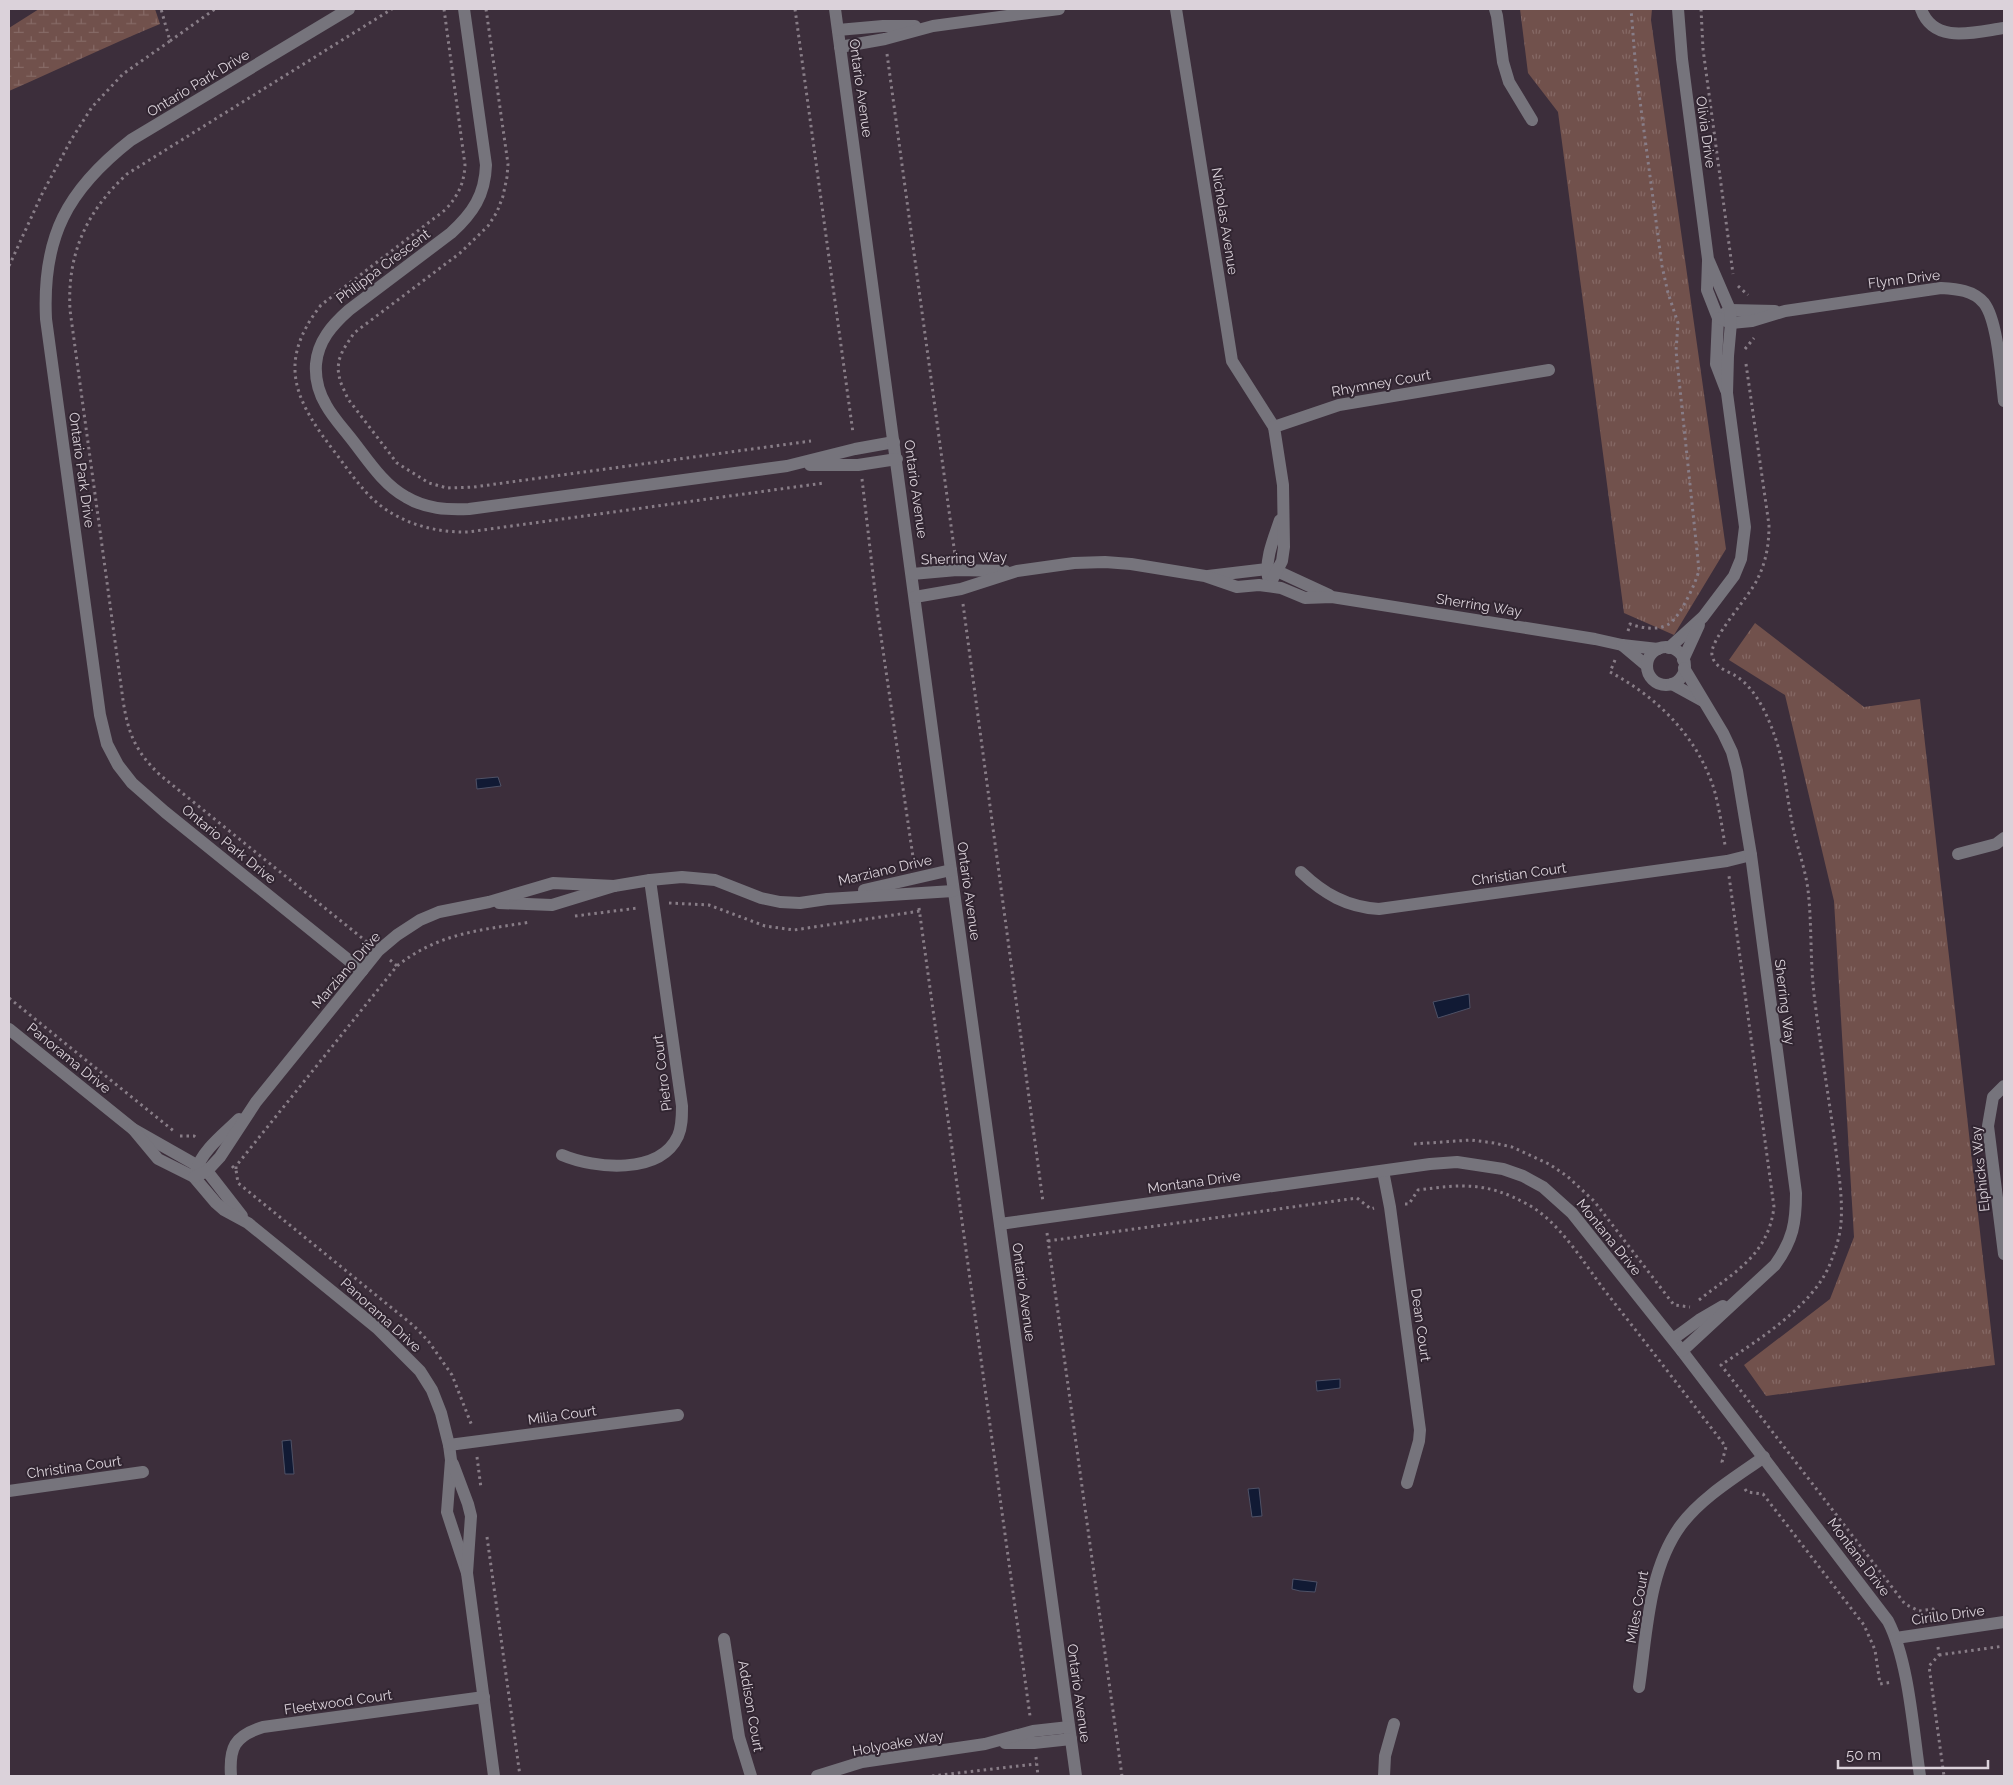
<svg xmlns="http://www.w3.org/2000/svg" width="2013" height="1785" font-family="Raleway,sans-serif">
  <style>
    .wetland { fill: url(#wetland-marsh) }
    .park { fill: url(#park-tufts) }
    .water { fill: #111a34; stroke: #4e5166 }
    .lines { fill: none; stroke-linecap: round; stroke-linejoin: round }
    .path { stroke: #887d87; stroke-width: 3; stroke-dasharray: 2.5 4; stroke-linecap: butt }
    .minor { stroke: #76747c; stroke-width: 12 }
    .labels { text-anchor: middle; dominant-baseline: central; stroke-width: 4; stroke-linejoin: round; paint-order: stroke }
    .street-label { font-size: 14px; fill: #dbd2da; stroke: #312531 }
  </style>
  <defs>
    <pattern id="wetland-marsh" width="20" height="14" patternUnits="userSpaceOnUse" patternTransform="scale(1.25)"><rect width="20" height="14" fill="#71514c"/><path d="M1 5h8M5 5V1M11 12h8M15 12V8" fill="none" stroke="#856965"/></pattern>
    <pattern id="park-tufts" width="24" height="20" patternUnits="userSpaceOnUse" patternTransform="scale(1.25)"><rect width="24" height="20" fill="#71514c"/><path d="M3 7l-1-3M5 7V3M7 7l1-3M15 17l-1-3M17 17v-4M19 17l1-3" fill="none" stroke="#856965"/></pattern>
  </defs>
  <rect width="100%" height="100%" fill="#3c2e3b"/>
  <path class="wetland" d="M39,9H155L160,24C109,45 59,69 9,91V28Z"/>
  <g class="park">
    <path d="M1520,9H1652L1651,20L1726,549L1674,635L1624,613L1558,112L1528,73Z"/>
    <path d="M1755,623L1864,707L1920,699L1995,1365L1766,1396L1744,1365L1830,1299L1854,1237L1834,901L1785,695L1729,660Z"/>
  </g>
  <g class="water">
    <path d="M498,777L501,786L477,789L476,779Z"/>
    <path d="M1469,994L1470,1008L1438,1018L1433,1002Z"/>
    <path d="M1340,1379V1388L1317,1391L1316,1381Z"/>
    <path d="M291,1440L294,1474H285L282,1441Z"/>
    <path d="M1259,1488L1262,1516L1252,1517L1248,1489Z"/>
    <path d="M1293,1579L1317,1582L1315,1592L1300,1591L1292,1589Z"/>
  </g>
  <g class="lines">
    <g class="path">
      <path d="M444,9L465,165C464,184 458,196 445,210L321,305C275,364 296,402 337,455C346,467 355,480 365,491C390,520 430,533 468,532L824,483"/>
      <path d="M486,9L508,164L507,177L503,196L497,212L488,226L460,253L354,333L343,350L339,360L338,369L340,381L348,399L397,463L429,483L447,488L474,487L811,441"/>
      <path d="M795,9L853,433"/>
      <path d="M1701,9L1703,49L1733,274"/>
      <path d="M170,41L215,9"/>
      <path d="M887,54L955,555"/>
      <path d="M9,266L42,194L71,140L92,107L123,74L170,41L161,9"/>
      <path d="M1738,286L1748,295"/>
      <path d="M1745,349L1754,338"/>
      <path d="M1746,364L1769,525C1769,545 1766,562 1757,580C1749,597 1709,640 1712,655C1714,667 1727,671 1736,676C1755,688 1767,714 1774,734C1784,761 1786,790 1791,817C1795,842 1805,866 1808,890C1812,925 1810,960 1814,994C1820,1044 1828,1093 1835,1143C1838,1169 1843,1197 1841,1223C1840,1237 1835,1251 1830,1264C1813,1306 1758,1340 1721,1365L1905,1604L1919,1611L1933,1609L1934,1616"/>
      <path d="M862,479L877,609L914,864"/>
      <path d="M963,604L1043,1202"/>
      <path d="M1628,631L1630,624C1641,628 1658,631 1669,624C1680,617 1696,583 1699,570L1676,351L1678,323L1668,293L1662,266L1636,71L1631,9"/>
      <path d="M1615,660L1610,672C1657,697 1697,736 1714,789C1719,807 1722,826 1725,845"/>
      <path d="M669,903L709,905L765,926L794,930L920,911"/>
      <path d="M919,908L1030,1716"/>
      <path d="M575,916L638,908"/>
      <path d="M367,942L160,775C135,751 128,733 123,700L70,310C67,254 86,212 127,174L392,9"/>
      <path d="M390,960L397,966"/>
      <path d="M9,998L175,1132"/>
      <path d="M180,1136H194L198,1139"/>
      <path d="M1414,1144L1471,1140L1494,1143L1512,1147L1549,1164L1567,1176L1594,1201L1674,1305L1690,1307"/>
      <path d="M232,1166L236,1170L238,1183L414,1326L429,1342L452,1375L472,1426"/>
      <path d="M236,1169V1166L397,966C438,933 481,930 531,922"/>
      <path d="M1405,1204H1409L1418,1190C1462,1184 1487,1182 1527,1204C1559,1221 1584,1263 1605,1291C1646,1343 1686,1395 1726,1447L1722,1462L1725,1465"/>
      <path d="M1047,1233L1122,1776"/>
      <path d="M1048,1241L1357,1198L1371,1209L1374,1208"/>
      <path d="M1699,1300C1734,1272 1768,1256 1774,1207L1729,876"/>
      <path d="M477,1457L481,1488"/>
      <path d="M1745,1489L1747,1492L1763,1494L1864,1625L1875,1650L1880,1684L1892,1682"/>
      <path d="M487,1537L520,1776"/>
      <path d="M1938,1647L1939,1655L1929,1666L1944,1776"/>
      <path d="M1939,1655L2004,1646"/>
      <path d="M1036,1757L1038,1776"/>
      <path d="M932,1776L1036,1764"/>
    </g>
    <g class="minor">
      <path d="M349,9L131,140C67,190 42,237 46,319L100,715L107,744L118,765L132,783L165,812L362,971"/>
      <path d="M464,9L486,165C485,195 473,213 451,233L349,310C332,325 318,341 316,364C315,378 319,393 326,405C332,416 341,426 349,436C366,457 382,484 406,497C426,509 447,510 469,509L787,466L855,449L894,442"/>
      <path d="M835,9L951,870L1076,1776"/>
      <path d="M1176,9L1232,361L1274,427"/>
      <path d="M1495,9L1497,16L1503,62L1509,82L1532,120"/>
      <path d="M1921,9C1934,45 1975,32 2004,28"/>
      <path d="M838,30L883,26H915"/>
      <path d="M840,47L885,39L933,26L1059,9"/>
      <path d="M1708,261L1707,290L1718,318L1716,364L1726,390"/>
      <path d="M1724,314L1730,310L1775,311"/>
      <path d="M1718,318L1731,323L1752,321L1785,311L1941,288C1957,289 1973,290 1984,303C1998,321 2001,377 2004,401"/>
      <path d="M810,465H858L897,459"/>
      <path d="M912,574L957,570L1005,571"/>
      <path d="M1208,576L1267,569L1277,571L1329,595"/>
      <path d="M1268,577C1265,558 1274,538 1280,520"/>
      <path d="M1269,586L1282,561L1284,547L1283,485L1274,427L1339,405L1549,370"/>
      <path d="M915,597L961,589L1017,571L1074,563L1105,562L1131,564L1205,576L1237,587L1259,585L1281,588L1305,598L1332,597L1595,639L1622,645L1658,649"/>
      <path d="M1622,645L1647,666"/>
      <circle cx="1666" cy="666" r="19"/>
      <path d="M1669,648L1703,617L1734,576L1741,559L1745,527L1727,393L1728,356L1731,323L1730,310L1708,259L1682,59L1678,9"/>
      <path d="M1683,660L1699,625"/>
      <path d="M1672,684L1703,701"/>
      <path d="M1958,854L1996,844L2004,838"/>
      <path d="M1301,872C1324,894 1347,907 1379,909L1727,861L1751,855"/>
      <path d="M864,890L951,870"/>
      <path d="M499,903L552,905L614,886L650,880L682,877L715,880L761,898L780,902L800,903L827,899L953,891"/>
      <path d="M9,1029L133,1129L207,1171L242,1216"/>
      <path d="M2004,1086L1993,1097L1988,1126L2004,1254"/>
      <path d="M133,1129L158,1159L194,1177L216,1203L224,1210L248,1223L377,1328L420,1371L432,1390L441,1413L449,1445L451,1460L447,1512L467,1573"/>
      <path d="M562,1155C595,1169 660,1175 678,1136C682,1127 682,1117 682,1106L650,880"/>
      <path d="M196,1171C202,1150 224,1134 239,1119"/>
      <path d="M1383,1171L1390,1207L1420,1430L1419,1441L1407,1483"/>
      <path d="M194,1177L207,1171L220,1157L256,1102L362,971L378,951L397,935L420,920L439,912L489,902L553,883L614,886"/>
      <path d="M1000,1224L1430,1164L1457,1162L1503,1169L1523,1176L1543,1187L1572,1213L1682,1351L1888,1621C1909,1662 1913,1730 1920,1776"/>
      <path d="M1673,1339L1699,1320L1723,1306"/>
      <path d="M1682,1351L1775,1265C1793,1240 1796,1223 1796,1193L1751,855L1737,771L1732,752L1723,733L1684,668"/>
      <path d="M449,1445L678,1415"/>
      <path d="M453,1464L468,1504L471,1516L467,1573L494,1776"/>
      <path d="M9,1491L143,1472"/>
      <path d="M1896,1638L2004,1622"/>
      <path d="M724,1639L739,1737L751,1776"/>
      <path d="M1639,1687C1647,1633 1648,1570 1681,1525C1702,1497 1736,1477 1764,1457"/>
      <path d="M1005,1743H1034L1071,1739"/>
      <path d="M231,1776C229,1748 234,1736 263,1727L484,1697"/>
      <path d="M817,1776L862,1762L985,1744L1033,1731L1069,1727"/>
      <path d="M1384,1776L1385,1756L1394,1724"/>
    </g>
  </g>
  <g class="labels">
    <g class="street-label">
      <text transform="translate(198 83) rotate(-31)">Ontario Park Drive</text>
      <text transform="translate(861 88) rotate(82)">Ontario Avenue</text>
      <text transform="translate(1706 132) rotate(82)">Olivia Drive</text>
      <text transform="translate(1225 221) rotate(81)">Nicholas Avenue</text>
      <text transform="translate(383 266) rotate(-37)">Philippa Crescent</text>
      <text transform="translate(1904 279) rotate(-7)">Flynn Drive</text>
      <text transform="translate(1381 383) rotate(-10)">Rhymney Court</text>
      <text transform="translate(82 470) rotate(82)">Ontario Park Drive</text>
      <text transform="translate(916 489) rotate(82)">Ontario Avenue</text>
      <text transform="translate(964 558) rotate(-2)">Sherring Way</text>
      <text transform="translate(1479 605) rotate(9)">Sherring Way</text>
      <text transform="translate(229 844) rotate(39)">Ontario Park Drive</text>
      <text transform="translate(885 870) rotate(-13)">Marziano Drive</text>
      <text transform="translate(1519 874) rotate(-8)">Christian Court</text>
      <text transform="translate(969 891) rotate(82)">Ontario Avenue</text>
      <text transform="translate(346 970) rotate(-49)">Marziano Drive</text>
      <text transform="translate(1785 1002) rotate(83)">Sherring Way</text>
      <text transform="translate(69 1058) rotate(39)">Panorama Drive</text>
      <text transform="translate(662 1073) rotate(-97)">Pietro Court</text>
      <text transform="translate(1980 1169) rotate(-96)">Elphicks Way</text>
      <text transform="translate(1194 1182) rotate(-8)">Montana Drive</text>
      <text transform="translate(1609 1237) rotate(51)">Montana Drive</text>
      <text transform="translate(1024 1292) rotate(82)">Ontario Avenue</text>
      <text transform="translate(381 1315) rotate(42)">Panorama Drive</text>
      <text transform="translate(1421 1325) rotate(82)">Dean Court</text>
      <text transform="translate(562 1415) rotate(-8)">Milia Court</text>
      <text transform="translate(74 1467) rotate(-8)">Christina Court</text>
      <text transform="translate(1859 1557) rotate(53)">Montana Drive</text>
      <text transform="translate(1637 1607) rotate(-80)">Miles Court</text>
      <text transform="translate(1948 1615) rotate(-8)">Cirillo Drive</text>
      <text transform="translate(1079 1693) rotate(82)">Ontario Avenue</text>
      <text transform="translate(338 1702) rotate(-8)">Fleetwood Court</text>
      <text transform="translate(751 1706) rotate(80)">Addison Court</text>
      <text transform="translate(898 1743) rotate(-10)">Holyoake Way</text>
    </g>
  </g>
  <rect width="2013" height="1785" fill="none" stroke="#dbd2da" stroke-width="20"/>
  <path d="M1838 1760v8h150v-8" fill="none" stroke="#dbd2da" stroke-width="2.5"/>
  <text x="1846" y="1760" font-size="15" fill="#dbd2da" stroke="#312531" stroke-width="4" paint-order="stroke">50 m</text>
</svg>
